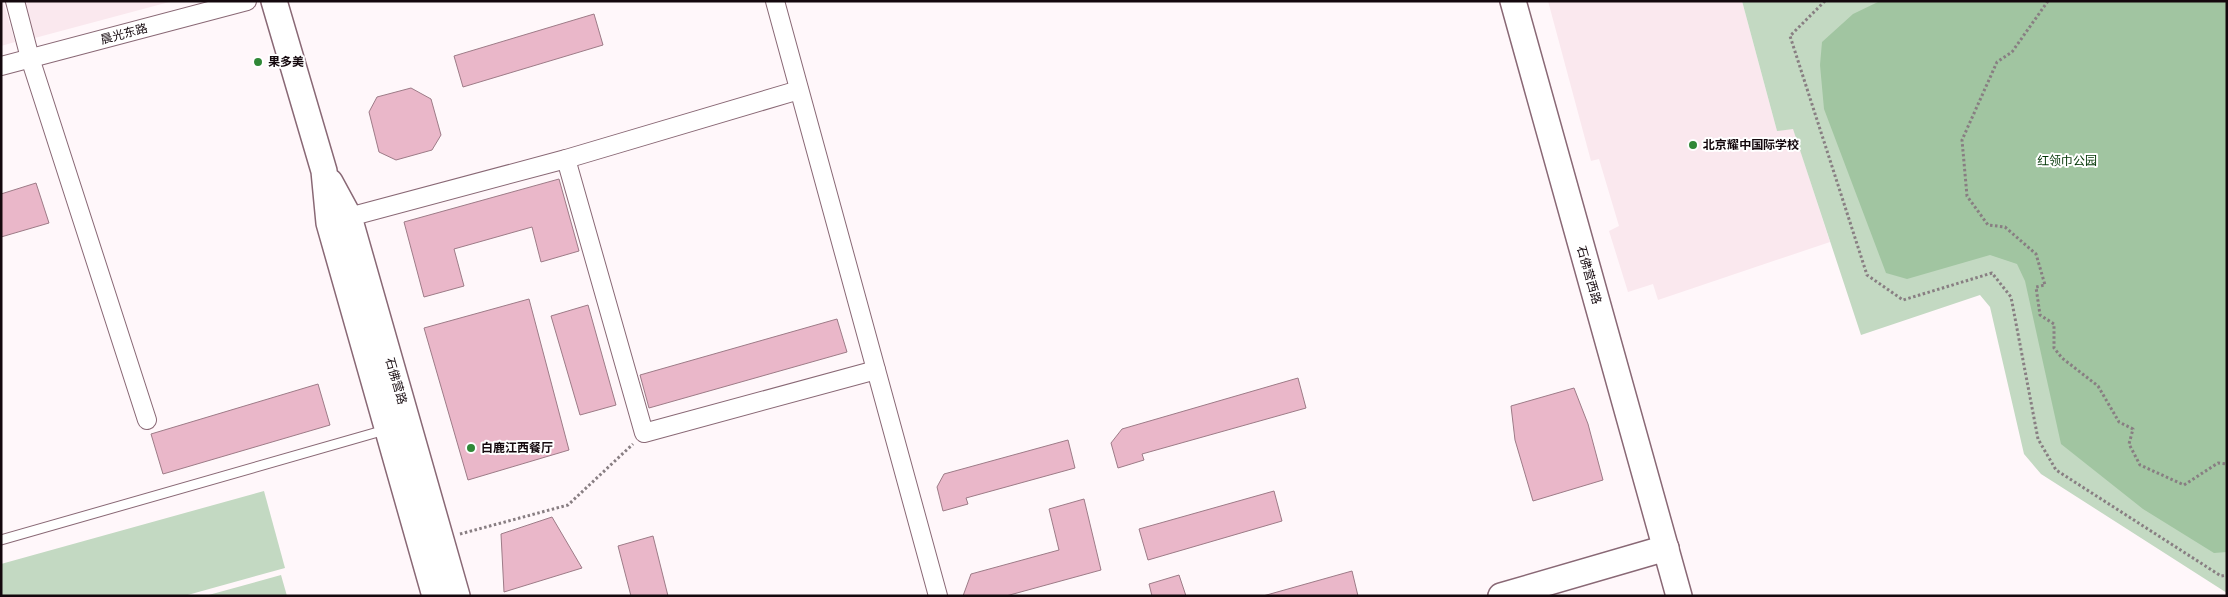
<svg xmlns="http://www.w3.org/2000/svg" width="2228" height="597" font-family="Roboto,'Noto Sans SC',sans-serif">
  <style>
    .built { fill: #fae8ee }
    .green { fill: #c3d9c2 }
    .water { fill: #a1c5a1 }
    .building { fill: #eab7c9; stroke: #9d7b87 }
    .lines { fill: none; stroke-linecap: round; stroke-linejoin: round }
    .lane-casing { stroke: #896875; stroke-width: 11 }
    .street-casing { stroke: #896875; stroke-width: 20 }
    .secondary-casing { stroke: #896875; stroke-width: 28 }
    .path { stroke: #887e82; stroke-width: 3; stroke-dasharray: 2.5 2.5; stroke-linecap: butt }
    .lane { stroke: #fff; stroke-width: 9 }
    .street { stroke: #fff; stroke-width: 18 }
    .secondary { stroke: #fff; stroke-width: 25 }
    .poi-dot { fill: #308837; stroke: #fff; stroke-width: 2 }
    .labels { text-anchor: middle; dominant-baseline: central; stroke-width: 4; stroke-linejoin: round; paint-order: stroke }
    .street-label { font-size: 12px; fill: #14080d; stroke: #fff }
    .poi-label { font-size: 12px; font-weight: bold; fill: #14080d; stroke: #fff; text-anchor: start }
    .park-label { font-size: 12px; fill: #003404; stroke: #fff }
  </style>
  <rect width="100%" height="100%" fill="#fff7fa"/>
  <g class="built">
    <path d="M1,1H3L15,42L1,46Z"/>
    <path d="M21,1H173L31,39Z"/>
    <path d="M1548,1H1742L1777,131L1793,128L1830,242L1658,300L1653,284L1628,292L1609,231L1619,226L1599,159L1591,161Z"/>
  </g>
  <g class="green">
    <path d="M1742,1H2227V593L2041,474L2024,454L1990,307L1980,295L1861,335L1793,129L1777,131Z"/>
    <path d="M264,491L285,568L184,596H1V564Z"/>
    <path d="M281,575L287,596H205Z"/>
  </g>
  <path class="water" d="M1880,1H2227V552L2214,553L2143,509L2061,444L2025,281L2017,264L1990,255L1907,279L1886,273L1824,109L1820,65L1822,42L1853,14Z"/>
  <g class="building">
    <path d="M594,14L603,45L463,87L454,56Z"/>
    <path d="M411,88L431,99L441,135L432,150L396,160L379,152L369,112L377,97Z"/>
    <path d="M559,179L579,251L541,262L532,227L454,249L464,286L424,297L404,222Z"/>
    <path d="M36,183L49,223L1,237V194Z"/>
    <path d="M529,299L569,450L468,480L424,328Z"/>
    <path d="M588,305L616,405L580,415L551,316Z"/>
    <path d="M837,319L847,352L649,408L640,375Z"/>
    <path d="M1298,378L1306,408L1142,454L1144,460L1118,468L1111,443L1122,429Z"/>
    <path d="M318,384L330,425L163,474L151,434Z"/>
    <path d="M1574,388L1588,424L1603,480L1533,501L1515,440L1511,406Z"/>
    <path d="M1068,440L1075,468L966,498L968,504L943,511L937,487L944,474Z"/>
    <path d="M1274,491L1282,521L1148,560L1139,529Z"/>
    <path d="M1084,499L1101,570L1006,596H963L971,574L1059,550L1049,509Z"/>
    <path d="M552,517L582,568L504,592L501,534Z"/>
    <path d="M653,536L668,596H631L618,546Z"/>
    <path d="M1352,571L1358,596H1263Z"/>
    <path d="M1179,575L1186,596H1152L1149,584Z"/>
  </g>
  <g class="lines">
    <defs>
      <path id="lane" d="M1,540L385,430"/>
      <g id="street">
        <path d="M15,1L30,58L147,420"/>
        <path d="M775,1L938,596"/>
        <path d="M1,66L247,1"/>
        <path d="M566,159L644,433L876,370"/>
        <path d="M349,217L566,159L799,90"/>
      </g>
      <g id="secondary">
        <path d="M274,1L324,171L329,223L435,596"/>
        <path d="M1513,1L1679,596"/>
        <path d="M330,182L349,217L457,596"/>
        <path d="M1501,596L1666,548"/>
      </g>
    </defs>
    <use href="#lane" class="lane-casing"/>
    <use href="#street" class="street-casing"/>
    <use href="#secondary" class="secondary-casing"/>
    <g class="path">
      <path d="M1825,1L1790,36L1867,275L1903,300L1992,273L2011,297L2038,439L2056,470L2221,576L2227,575"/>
      <path d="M2048,1L2012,52L1997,62L1962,140L1967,196L1988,225L2005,227L2036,254L2045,285L2036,287L2040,315L2054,324V348L2062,358L2098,386L2119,422L2133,429L2129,444L2140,465L2184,485L2218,463L2227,464"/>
      <path d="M460,534L568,505L633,444"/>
    </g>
    <use href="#lane" class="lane"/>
    <use href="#street" class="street"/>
    <use href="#secondary" class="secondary"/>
  </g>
  <g class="poi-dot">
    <circle cx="258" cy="62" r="5"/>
    <circle cx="1693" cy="145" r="5"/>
    <circle cx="471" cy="448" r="5"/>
  </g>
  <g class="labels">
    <g class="street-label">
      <text transform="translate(124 34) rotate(-15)">晨光东路</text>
      <text transform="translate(1589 275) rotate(74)">石佛营西路</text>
      <text transform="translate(396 381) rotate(74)">石佛营路</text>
    </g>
    <g class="poi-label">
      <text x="268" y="62">果多美</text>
      <text x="1703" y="145">北京耀中国际学校</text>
      <text x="481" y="448">白鹿江西餐厅</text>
    </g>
    <g class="park-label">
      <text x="2067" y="161">红领巾公园</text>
    </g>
  </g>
  <rect width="2228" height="597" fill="none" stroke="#14080d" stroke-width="5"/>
</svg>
